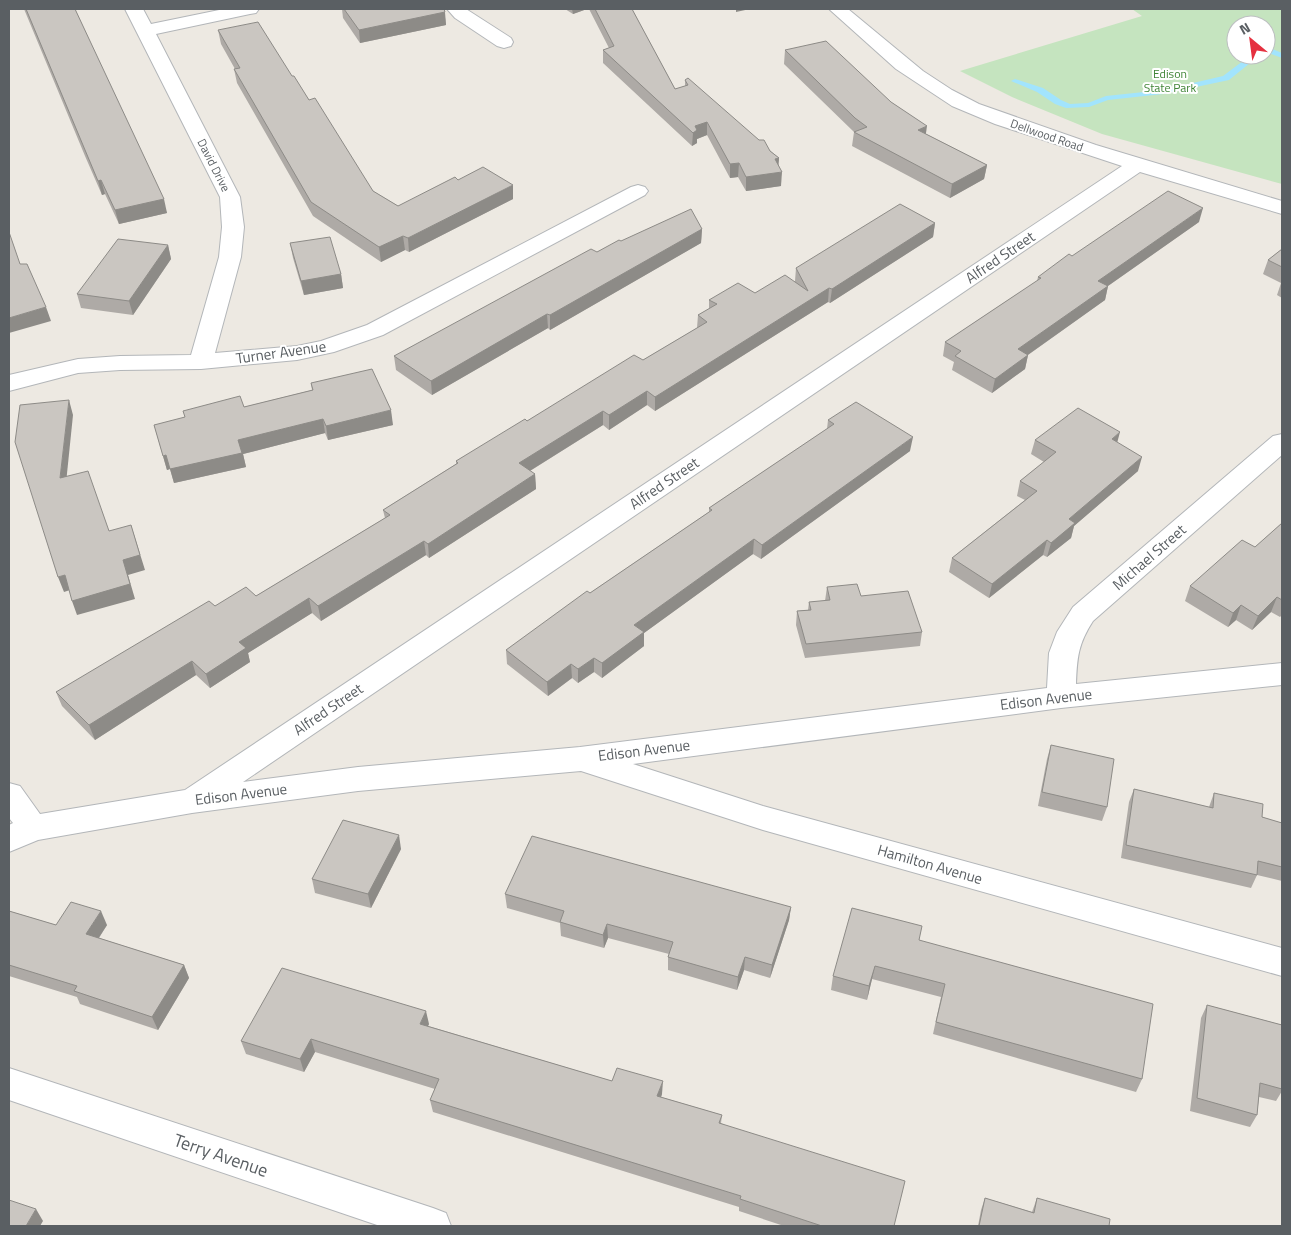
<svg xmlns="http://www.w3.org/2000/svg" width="1291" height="1235" font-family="'Titillium Web',sans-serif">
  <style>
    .green { fill: #c5e4bf; fill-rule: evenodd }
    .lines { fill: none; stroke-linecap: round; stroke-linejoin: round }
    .stream { fill: #a2e4fd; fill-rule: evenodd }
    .minor-casing { stroke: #b3b6b9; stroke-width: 2 }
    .minor { fill: #fff; fill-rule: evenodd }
    .wall { fill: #aeaaa6 }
    .shaded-wall { fill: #8d8b87 }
    .building { fill: #cac6c1; stroke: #8d8b87 }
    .labels { text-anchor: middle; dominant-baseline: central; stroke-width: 4; stroke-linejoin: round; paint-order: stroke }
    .far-park-label { font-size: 12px; fill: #408537; stroke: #fff }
    .far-street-label { font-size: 12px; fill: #5a5f63; stroke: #fff }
    .street-label { font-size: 15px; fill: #5a5f63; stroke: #fff }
    .near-street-label { font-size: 18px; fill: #5a5f63; stroke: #fff }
  </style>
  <rect width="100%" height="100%" fill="#ede9e2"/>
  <path class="green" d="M1132,9H1282V184L1102,134L1012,97L960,71L1142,16ZM1236,25H1266V55H1236Z"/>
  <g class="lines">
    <g class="stream">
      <path d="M1270,48L1282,53V58L1269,53H1266V49Z"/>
      <path d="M1251,55H1260L1229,80L1163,94L1108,100L1089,107L1066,108L1055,104L1037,92L1011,81L1015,79L1043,88L1061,100L1070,104L1088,103L1106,96L1163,90L1223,76Z"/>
    </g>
    <defs>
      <g id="minor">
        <path d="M125,9H143L151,24L224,9H259L256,13L250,14L156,34L240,197L244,227L241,257L215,353L297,346L321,341L367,325L631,187L638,185L645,187L648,191L645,195L383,335L334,352L297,360L201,369L120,370L78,373L9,391V375L78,359L120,356L191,355L219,257L222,227L220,197Z"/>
        <path d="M447,9H466L511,38L513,42L511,46L504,48L497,46L455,18Z"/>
        <path d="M829,9H848L923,71L952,90L979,104L1096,145L1282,201V214L1140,172L243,782L358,767L580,747L1047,688L1049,653L1057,632L1073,607L1273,436L1282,434V455L1093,621C1078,644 1077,658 1076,684L1282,663V685L1061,708L633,764L763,806L1282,948V976L763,830L581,771L358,791L192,813L38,840L9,852V825L13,823L9,818V783L20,786L40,814L185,790L1122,166L995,124L952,106L896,69Z"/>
        <path d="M9,1068L433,1208L446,1213L451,1226H380L9,1100Z"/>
      </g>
    </defs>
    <use href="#minor" class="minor-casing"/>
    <use href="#minor" class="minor"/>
  </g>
  <g class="wall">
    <path d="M24,9H75L167,213L119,224L105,194L102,195L85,156Z"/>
    <path d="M342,9H444L446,25L360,43L343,18Z"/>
    <path d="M565,9H587L573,14Z"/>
    <path d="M589,9H632L675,89L685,86V80L779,158L778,165L781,186L746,191L738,177L730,178L707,135L697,139V143L692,146L603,63V50L609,48Z"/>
    <path d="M218,30L292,76L309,100L373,191L398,206L458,180L513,199L409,252L405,250L381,262L313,216L237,83L234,69H235L221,44Z"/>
    <path d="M785,50L926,134L987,165L984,179L950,198L852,146L854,132L784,64Z"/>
    <path d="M1199,222L1108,286L1105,300L1028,355L1025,369L992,393L952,370L954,362L943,356L945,342L1037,281L1038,277L1072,256Z"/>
    <path d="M935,223L933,237L830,303L828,302L655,411L647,405L609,430L603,425L530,471L535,474L536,489L429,558L426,555L321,621L312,613L248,653L250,662L210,688L196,675L95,740L62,706L56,692L215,606L256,596L385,518L383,510L456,464V461L527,421L643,360L697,328L698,315L709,309V300L755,293L795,281L796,268Z"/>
    <path d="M702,229L701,243L550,330L548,328L432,395L396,370L394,356L597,252L621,241Z"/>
    <path d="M290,243L341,274L343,288L304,295L293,258Z"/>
    <path d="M168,245L171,259L133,315L81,308L77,294Z"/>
    <path d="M1282,249V298L1277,295L1281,283L1263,274L1268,260Z"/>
    <path d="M311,383L393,425L328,440L325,433L243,454L246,467L174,483L170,469L167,470L154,425L244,407L312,390Z"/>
    <path d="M828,420L910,451L761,559L753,554L644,633V646L602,678L594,672L578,683L572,678L548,696L507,664L506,650L590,593L709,512V508L827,429Z"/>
    <path d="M1035,440L1117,442L1138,471L1074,526L1071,538L1047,557L1043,555L989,598L949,572L952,558L1025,500L1017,496L1020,481L1044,462L1031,454Z"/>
    <path d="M1282,523V615L1280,617L1271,612L1252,630L1236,620L1228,627L1185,601L1190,586L1255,547Z"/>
    <path d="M827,587L861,596L922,632L920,646L805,658L796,625L797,611L808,610L809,602L825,601Z"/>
    <path d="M1051,745L1107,807L1102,821L1038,806L1047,759Z"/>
    <path d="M1134,789L1209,807L1214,793L1262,817L1282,823V881L1257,875L1251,888L1121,858L1129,802Z"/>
    <path d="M401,849L371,908L315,893L312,879Z"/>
    <path d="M505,894L791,907L789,920L770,978L744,970L737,990L668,970V957L669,954L608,938L604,948L561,936L560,923L507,908Z"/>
    <path d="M9,911L56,925H107L99,938L184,965L189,978L158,1030L80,1004L77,997L9,976Z"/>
    <path d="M919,940L1142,1079L1136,1092L933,1034L941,997L872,979L867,1000L831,990L833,976Z"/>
    <path d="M1207,1005L1282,1025V1091L1276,1101L1259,1097L1257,1115L1250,1127L1190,1111L1201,1018Z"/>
    <path d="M429,1024L428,1026L612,1081L662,1094L661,1097L722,1115L721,1123L894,1226H784L739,1211V1207L433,1112L430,1100L435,1089L315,1052L304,1072L246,1054L241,1041Z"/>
    <path d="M985,1198L1032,1212L1037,1198L1109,1226H978L981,1210Z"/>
  </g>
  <g class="shaded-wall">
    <path d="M572,9H587L573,14Z"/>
    <path d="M736,9H750L736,12Z"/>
    <path d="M445,12L446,25L360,43L359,30Z"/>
    <path d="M707,122V135L697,139V143L692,146L693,133L695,126Z"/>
    <path d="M927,126L925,140L918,130Z"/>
    <path d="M779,158L778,172L775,159Z"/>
    <path d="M739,163L738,177L730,178V164Z"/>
    <path d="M987,165L984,179L950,198L952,184Z"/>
    <path d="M782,172L781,186L746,191V177Z"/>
    <path d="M101,180L105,194L102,195L98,181Z"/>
    <path d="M513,185V199L409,252L408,238Z"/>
    <path d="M164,199L167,213L119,224L115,210Z"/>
    <path d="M1203,208L1199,222L1095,295L1098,281Z"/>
    <path d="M935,223L933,237L830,303L832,289Z"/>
    <path d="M702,229L701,243L550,330V315Z"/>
    <path d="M403,236L405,250L381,262L379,247Z"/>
    <path d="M168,245L171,259L133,315L129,301Z"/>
    <path d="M341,274L343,288L304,295L301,281Z"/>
    <path d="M1108,286L1105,300L1015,364L1018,349Z"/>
    <path d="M829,288L828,302L655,411V397Z"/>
    <path d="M46,307L51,321L9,333V318Z"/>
    <path d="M547,314L548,328L432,395L431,381Z"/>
    <path d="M1028,355L1025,369L992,393L995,379Z"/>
    <path d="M647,391V405L609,430V415Z"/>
    <path d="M69,400L73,415L65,493L60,478Z"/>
    <path d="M391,410L393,425L328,440L326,426Z"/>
    <path d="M603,411V425L520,477L519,463Z"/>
    <path d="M323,419L325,433L243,454L246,467L174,483L170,469L238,440Z"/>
    <path d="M1120,432L1116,447L1112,439Z"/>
    <path d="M913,437L910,451L761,559L762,545Z"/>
    <path d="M166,455L170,469L167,470L163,456Z"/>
    <path d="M1142,457L1138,471L1074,526L1071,538L1047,557L1051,543L1069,519Z"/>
    <path d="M535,474L536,489L429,558L428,544Z"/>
    <path d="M131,525L145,570L128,575L135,599L77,615L72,601L123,560Z"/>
    <path d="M754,539L753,554L644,633V646L602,678V663L634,625Z"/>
    <path d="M1047,540L1043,555L989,598L992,584Z"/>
    <path d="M424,541L426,555L321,621L318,606Z"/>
    <path d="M65,575L70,590L64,592L58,577Z"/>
    <path d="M1277,597L1271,612L1252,630L1258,616Z"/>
    <path d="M309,598L312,613L248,653L250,662L210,688L206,674L239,642Z"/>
    <path d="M1241,605L1236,620L1228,627L1233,613Z"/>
    <path d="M594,658V672L578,683V669Z"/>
    <path d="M192,661L196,675L95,740L89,725Z"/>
    <path d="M571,664L572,678L548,696L547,682Z"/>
    <path d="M399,835L401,849L371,908L368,894Z"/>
    <path d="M791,907L789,920L770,978L772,965Z"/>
    <path d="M101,911L107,925L92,948L86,934Z"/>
    <path d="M607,924L608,938L604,948L603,935Z"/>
    <path d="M745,957L744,970L737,990L738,977Z"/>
    <path d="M184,965L189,978L158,1030L152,1017Z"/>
    <path d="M875,966L872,979L867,1000L869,986Z"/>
    <path d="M426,1011L429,1024L423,1036L420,1024Z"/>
    <path d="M311,1039L315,1052L304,1072L300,1059Z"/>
    <path d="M663,1081L662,1094L657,1108V1096Z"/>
    <path d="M36,1209L43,1221L40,1226H26Z"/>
  </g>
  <g class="building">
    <path d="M26,9H75L164,199L115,210L101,180L98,181Z"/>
    <path d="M344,9H444L445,12L359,30Z"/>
    <path d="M595,9H632L675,89L688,85L685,80L688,78L759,140H764L770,151L779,158L775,159L782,172L746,177L739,163L730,164L707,122L695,126L697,130L693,133L603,50L614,46Z"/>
    <path d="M258,22L292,76H294L309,100L315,98L373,191L398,206L455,177L458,180L483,167L513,185L408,238L403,236L379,247L311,202L234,69L240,68L218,30Z"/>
    <path d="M826,41L891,102L927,126L918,130L987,165L952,184L854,132L867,127L855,118L785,50Z"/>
    <path d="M1168,191L1203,208L1098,281L1108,286L1018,349L1028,355L995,379L955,356L961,351L945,342L1041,278L1038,277L1069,254L1072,256Z"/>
    <path d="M900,204L935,223L832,289L829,288L655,397L647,391L609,415L603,411L519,463L535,474L428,544L424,541L318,606L309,598L239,642L246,648L206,674L192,661L89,725L56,692L209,601L215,606L246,587L256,596L390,515L383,510L458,463L456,461L525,419L527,421L634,355L643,360L707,322L698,315L717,304L709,300L738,283L755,293L785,275L808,291L796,268Z"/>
    <path d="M691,209L702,229L550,315L547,314L431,381L394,356L591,249L597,252L619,240L621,241Z"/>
    <path d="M9,232L20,264H27L46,307L9,318Z"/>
    <path d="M330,237L341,274L301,281L290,243Z"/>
    <path d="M118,239L168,245L129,301L77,294Z"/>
    <path d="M1282,249V267L1268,260Z"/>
    <path d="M372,369L391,410L326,426L323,419L238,440L242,453L170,469L166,455L163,456L154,425L185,417L183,411L240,396L244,407L313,390L311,383Z"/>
    <path d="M69,400L60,478L88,471L109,531L131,525L140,555L123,560L130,584L72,601L65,575L58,577L15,442L20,405Z"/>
    <path d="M856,402L913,437L762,545L754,539L634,625L644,632L602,663L594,658L578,669L571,664L547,682L506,650L587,591L590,593L712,510L709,508L834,424L828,420Z"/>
    <path d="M1078,408L1120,432L1112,439L1142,457L1069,519L1075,523L1051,543L1047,540L992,584L952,558L1037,491L1020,481L1056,452L1035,440Z"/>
    <path d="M1282,523V600L1277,597L1258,616L1241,605L1233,613L1190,586L1242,540L1255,547Z"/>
    <path d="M857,584L861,596L908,591L922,632L806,644L797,611L811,610L809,602L830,600L827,587Z"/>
    <path d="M1051,745L1114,759L1107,807L1042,792Z"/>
    <path d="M1134,789L1213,808L1214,793L1263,804L1262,817L1282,823V867L1258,861L1257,875L1126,845Z"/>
    <path d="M343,820L399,835L368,894L312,879Z"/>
    <path d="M532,836L791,907L772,965L745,957L738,977L668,957L673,942L607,924L603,935L560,922L564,911L505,894Z"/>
    <path d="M71,902L101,911L86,934L184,965L152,1017L74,991L77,986L9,965V911L56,925Z"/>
    <path d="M852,908L922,926L919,940L1153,1004L1142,1079L936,1022L945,984L875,966L869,986L833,976Z"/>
    <path d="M282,968L426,1011L420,1024L612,1081L617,1068L663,1081L657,1096L722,1115L719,1123L905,1181L894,1226H822L740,1199L741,1196L430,1100L439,1079L311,1039L300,1059L241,1041Z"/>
    <path d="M1207,1005L1282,1025V1089L1260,1083L1257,1115L1197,1098Z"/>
    <path d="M985,1198L1034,1213L1037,1198L1110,1219L1109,1226H979Z"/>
    <path d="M9,1200L36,1209L26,1226H9Z"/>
  </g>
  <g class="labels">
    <g class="far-park-label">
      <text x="1170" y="73">Edison<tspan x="1170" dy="14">State Park</tspan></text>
    </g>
    <g class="far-street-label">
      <text transform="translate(1047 135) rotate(19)">Dellwood Road</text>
      <text transform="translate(214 165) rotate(63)">David Drive</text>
    </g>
    <g class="street-label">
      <text transform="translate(1000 257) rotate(-34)">Alfred Street</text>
      <text transform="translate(281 352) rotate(-8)">Turner Avenue</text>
      <text transform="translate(664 483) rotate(-34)">Alfred Street</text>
      <text transform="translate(1149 557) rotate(-41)">Michael Street</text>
      <text transform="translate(1046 699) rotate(-7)">Edison Avenue</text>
      <text transform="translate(328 709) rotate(-34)">Alfred Street</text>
      <text transform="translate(644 750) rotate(-7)">Edison Avenue</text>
      <text transform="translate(241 794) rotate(-7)">Edison Avenue</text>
      <text transform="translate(930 864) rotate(16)">Hamilton Avenue</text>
    </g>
    <g class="near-street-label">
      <text transform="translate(221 1155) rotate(19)">Terry Avenue</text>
    </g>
  </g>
  <rect width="1291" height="1235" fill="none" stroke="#5a5f63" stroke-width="20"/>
  <g transform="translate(1251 40) rotate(331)"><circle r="24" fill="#ffffff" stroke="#bdbfc1"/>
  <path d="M0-4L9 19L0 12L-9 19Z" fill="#e5303f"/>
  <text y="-8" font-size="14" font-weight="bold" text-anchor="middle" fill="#5a5f63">N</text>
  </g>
</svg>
